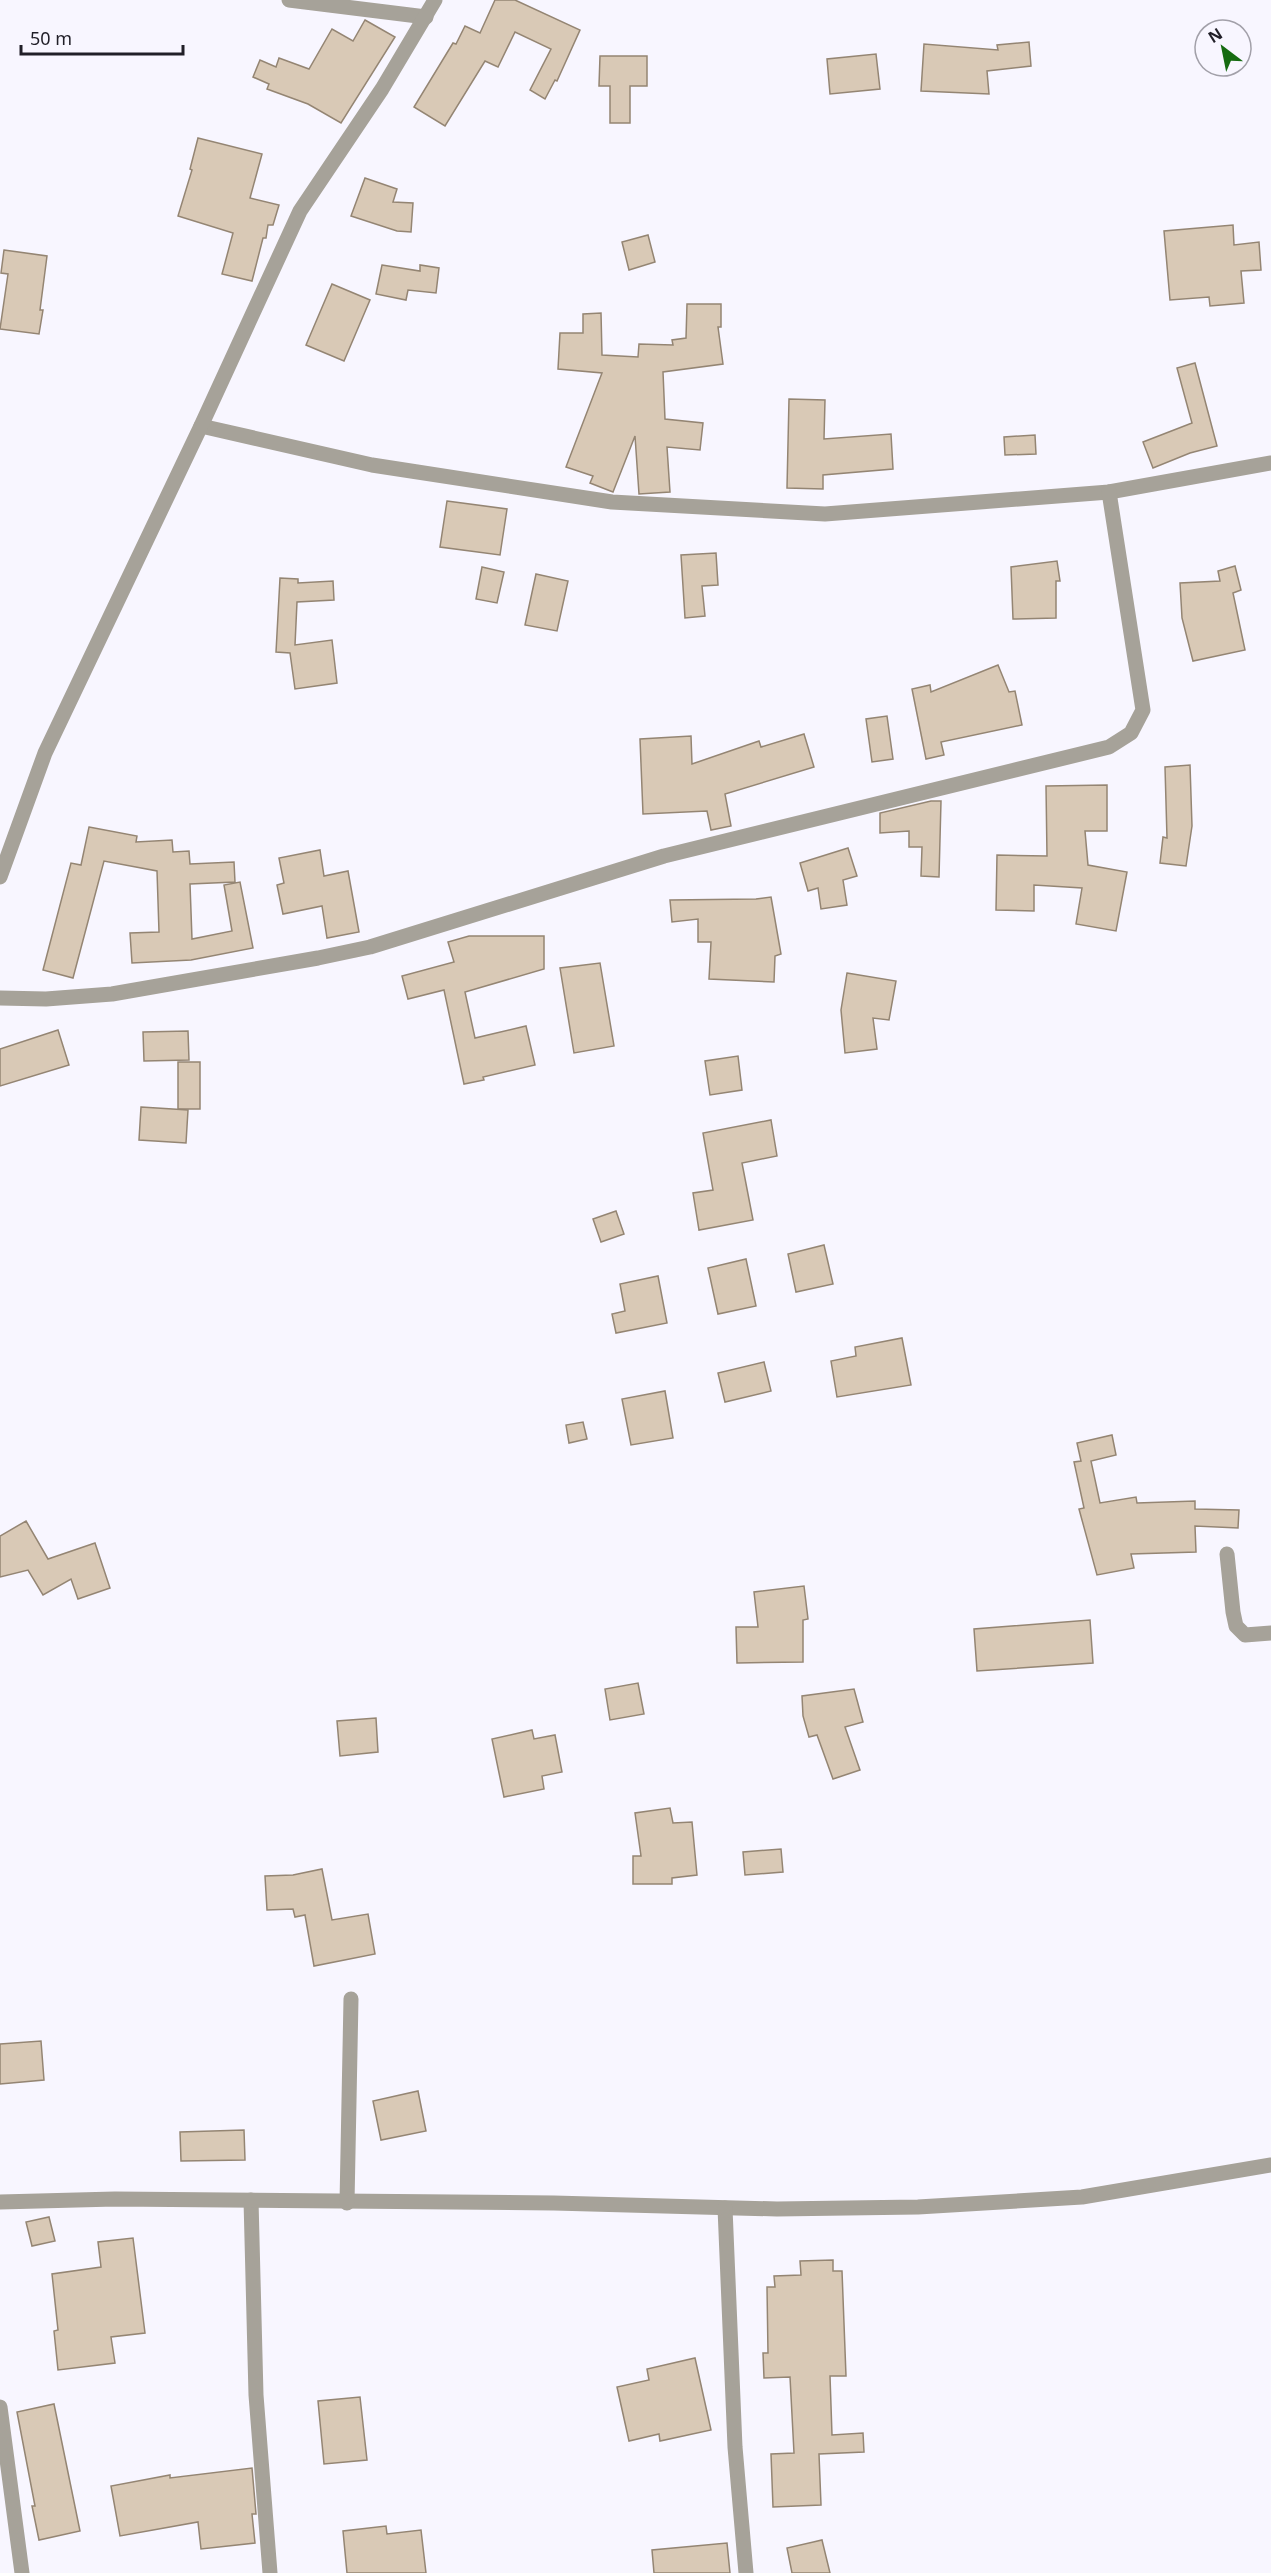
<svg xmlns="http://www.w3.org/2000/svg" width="1271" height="2573" font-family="'Noto Sans',sans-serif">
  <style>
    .building { fill: #d9c9b6; stroke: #948573; stroke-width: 1.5 }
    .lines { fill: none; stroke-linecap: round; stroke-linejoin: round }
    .minor { stroke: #a6a299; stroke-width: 15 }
  </style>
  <rect width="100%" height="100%" fill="#f8f6ff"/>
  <g class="building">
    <path d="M495,0H515L580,30L557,81L555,80L545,99L530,90L551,49L515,32L498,67L485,61L445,126L414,107L453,43L456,44L465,26L480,33Z"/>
    <path d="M365,20L395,37L341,123L308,104L267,89L269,84L253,77L260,60L276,67L279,58L309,69L332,29L353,41Z"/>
    <path d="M1029,42L1031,66L987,71L989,94L921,91L924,44L998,50L997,45Z"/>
    <path d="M876,54L880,89L830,94L827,59Z"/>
    <path d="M600,56H647V86H630V123H610V86H599Z"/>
    <path d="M198,138L262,154L250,198L279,205L273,225H268L266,238H263L252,281L222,274L233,233L178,216L192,170L190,169Z"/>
    <path d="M365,178L397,189L393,202L413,203L411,232L397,231L351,216Z"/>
    <path d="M1233,225L1234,245L1259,242L1261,270L1241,271L1244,303L1210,306L1209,297L1170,300L1164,231Z"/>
    <path d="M648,235L655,262L629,270L622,242Z"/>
    <path d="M4,250L47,256L40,310H43L39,334L0,329L8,274L1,273Z"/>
    <path d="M382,265L420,271V265L439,268L436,293L408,290L406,300L376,294Z"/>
    <path d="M332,284L370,300L344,361L306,345Z"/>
    <path d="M687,304H721V327H718L723,364L663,372L665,419L703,423L700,450L667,447L670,492L639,494L635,436L613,492L590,483L593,476L566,467L602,373L558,369L560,333H583V314L601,313L602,355L638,357L639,344L673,345L672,340L686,338Z"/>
    <path d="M1195,363L1217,446L1190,453L1153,468L1143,442L1192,423L1177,368Z"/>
    <path d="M789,399L825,400L824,439L891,434L893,469L823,475V489L787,488Z"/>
    <path d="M1035,435L1036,454L1005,455L1004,437Z"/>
    <path d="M447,501L507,509L500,555L440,547Z"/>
    <path d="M716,553L718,585L702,586L705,616L685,618L681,555Z"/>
    <path d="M1057,561L1060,581H1056V618L1013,619L1011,567Z"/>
    <path d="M1235,566L1241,590L1233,593L1245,650L1193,661L1182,618L1180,583L1220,581L1218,571Z"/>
    <path d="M482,567L504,572L497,603L476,599Z"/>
    <path d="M536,574L568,581L557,631L525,625Z"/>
    <path d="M280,578L298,579V583L333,581L334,600L297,602L295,645L332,640L337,683L295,689L290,653L276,652Z"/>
    <path d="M998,665L1009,692L1015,691L1022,725L941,742L944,755L926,759L912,689L930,685L931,692Z"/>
    <path d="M887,716L893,759L872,762L866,719Z"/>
    <path d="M804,734L814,767L725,794L731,826L711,830L707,811L643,814L640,739L691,736L692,764L759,741L761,747Z"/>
    <path d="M1190,765L1192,826L1186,866L1160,863L1163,837L1167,838L1165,767Z"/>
    <path d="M1107,785V831H1085L1088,865L1127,872L1116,931L1076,924L1082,888L1034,885V911L996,910L997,855L1047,856L1046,786Z"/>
    <path d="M931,801H941L939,877L921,876L922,847H909V831L880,833V813Z"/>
    <path d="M89,827L137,836L136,842L172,840L173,852L189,851L190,864L234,862L235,882L190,884L192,939L232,931L224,885L240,882L253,948L191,960L132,963L130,933L159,932L157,871L104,861L73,978L43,970L71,863L81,865Z"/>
    <path d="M848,848L857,876L843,880L847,905L821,909L818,888L808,891L800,863Z"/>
    <path d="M320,850L324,876L348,871L359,932L327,938L322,906L283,914L277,885L284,883L279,858Z"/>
    <path d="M771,897L781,954L775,956L774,982L709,979L711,942H698V919L672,922L670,900L756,899Z"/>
    <path d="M469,936H544V969L465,992L475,1038L526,1026L535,1065L483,1077L484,1080L464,1084L444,990L408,999L402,976L454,962L448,942Z"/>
    <path d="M600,963L614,1046L574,1053L560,968Z"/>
    <path d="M847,973L896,981L889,1020L873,1018L877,1049L845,1053L841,1010Z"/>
    <path d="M58,1030L69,1065L0,1086V1049Z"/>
    <path d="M188,1031L189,1060L144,1061L143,1032Z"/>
    <path d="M738,1056L742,1090L710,1095L705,1061Z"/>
    <rect x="178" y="1062" width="22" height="47"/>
    <path d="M141,1107L188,1110L186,1143L139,1140Z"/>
    <path d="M771,1120L777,1156L742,1163L753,1220L699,1230L693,1193L713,1190L703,1133Z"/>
    <path d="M616,1211L624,1234L601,1242L593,1219Z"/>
    <path d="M824,1245L833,1284L796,1292L788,1254Z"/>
    <path d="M746,1259L756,1306L718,1314L708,1268Z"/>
    <path d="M658,1276L667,1323L616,1333L612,1314L625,1311L620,1284Z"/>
    <path d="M902,1338L911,1385L837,1397L831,1361L856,1356L855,1347Z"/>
    <path d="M764,1362L771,1391L725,1402L718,1373Z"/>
    <path d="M665,1391L673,1438L631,1445L622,1399Z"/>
    <path d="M583,1422L587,1439L569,1443L566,1425Z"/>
    <path d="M1112,1435L1116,1455L1091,1461L1100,1503L1136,1497L1137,1503L1195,1501V1509L1239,1510L1238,1528L1195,1526L1196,1552L1131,1554L1134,1568L1097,1575L1079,1509L1084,1508L1074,1462L1081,1461L1077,1443Z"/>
    <path d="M26,1521L48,1559L95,1543L110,1588L78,1599L71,1579L43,1595L28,1570L0,1577V1536Z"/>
    <path d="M804,1586L808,1619L803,1620V1662L737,1663L736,1627H758L754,1592Z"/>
    <path d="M1090,1620L1093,1663L977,1671L974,1629Z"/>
    <path d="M638,1683L644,1714L610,1720L605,1689Z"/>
    <path d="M854,1689L863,1722L845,1727L860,1770L833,1779L817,1735L809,1737L803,1716L802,1696Z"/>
    <path d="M376,1718L378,1752L340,1756L337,1721Z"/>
    <path d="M532,1730L534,1739L555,1735L562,1772L542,1776L544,1789L504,1797L492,1739Z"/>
    <path d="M670,1808L673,1823L692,1822L697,1875L672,1878V1884H633V1856H641L635,1813Z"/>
    <path d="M781,1849L783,1872L745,1875L743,1852Z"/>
    <path d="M322,1869L332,1920L368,1914L375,1954L314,1966L305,1915L295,1917L293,1909L267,1910L265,1876L293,1875Z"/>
    <path d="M41,2041L44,2080L0,2084V2044Z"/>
    <path d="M418,2091L426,2131L381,2140L373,2101Z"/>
    <path d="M244,2130L245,2160L181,2161L180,2132Z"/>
    <path d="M49,2217L55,2241L32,2246L26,2222Z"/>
    <path d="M133,2238L145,2333L111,2337L115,2363L58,2370L54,2331L58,2330L52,2274L101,2267L98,2242Z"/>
    <path d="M833,2260V2271H842L846,2376H830L832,2435L863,2433L864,2452L819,2454L821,2505L773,2507L771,2454L794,2453L790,2377L764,2378L763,2353H768L767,2287H775L774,2276L801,2275L800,2261Z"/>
    <path d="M695,2358L711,2430L660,2441L659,2434L629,2441L617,2387L649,2380L647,2369Z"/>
    <path d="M360,2397L367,2460L324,2464L318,2401Z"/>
    <path d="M54,2404L80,2531L39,2540L32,2506H35L17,2412Z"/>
    <path d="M252,2468L256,2514H252L255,2543L201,2549L198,2522L120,2536L111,2486L170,2475V2478Z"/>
    <path d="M386,2526L387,2534L421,2530L426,2573H347L343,2531Z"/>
    <path d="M822,2540L830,2573H792L787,2548Z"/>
    <path d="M727,2543L730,2573H654L652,2550Z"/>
  </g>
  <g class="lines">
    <g class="minor">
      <path d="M289,0L426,17"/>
      <path d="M201,426L372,465L612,502L825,514L1109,492L1271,463"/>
      <path d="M0,877L45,753L201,426L300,211L382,89L435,0"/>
      <path d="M0,998L46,999L112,994L318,958L370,947L664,856L1109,747L1131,733L1143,710L1109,492"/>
      <path d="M1227,1554L1233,1612L1236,1626L1245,1635L1271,1633"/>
      <path d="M251,2200L256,2395L270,2573"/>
      <path d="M0,2202L115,2199L554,2203L777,2209L918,2207L1082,2197L1271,2165"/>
      <path d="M347,2203L351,1999"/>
      <path d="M725,2208L735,2447L746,2573"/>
      <path d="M0,2407L22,2573"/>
    </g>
  </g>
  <g transform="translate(1223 48) rotate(328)"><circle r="28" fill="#f8f6ff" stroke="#a2a0a9" stroke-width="1.5"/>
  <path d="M0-4.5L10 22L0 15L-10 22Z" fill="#166b11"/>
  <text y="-9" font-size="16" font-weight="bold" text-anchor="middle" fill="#211f28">N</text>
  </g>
  <path d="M21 45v9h162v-9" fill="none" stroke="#211f28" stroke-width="3"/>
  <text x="30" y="45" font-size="18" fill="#211f28" stroke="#f8f6ff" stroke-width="4.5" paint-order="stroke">50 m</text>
</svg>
